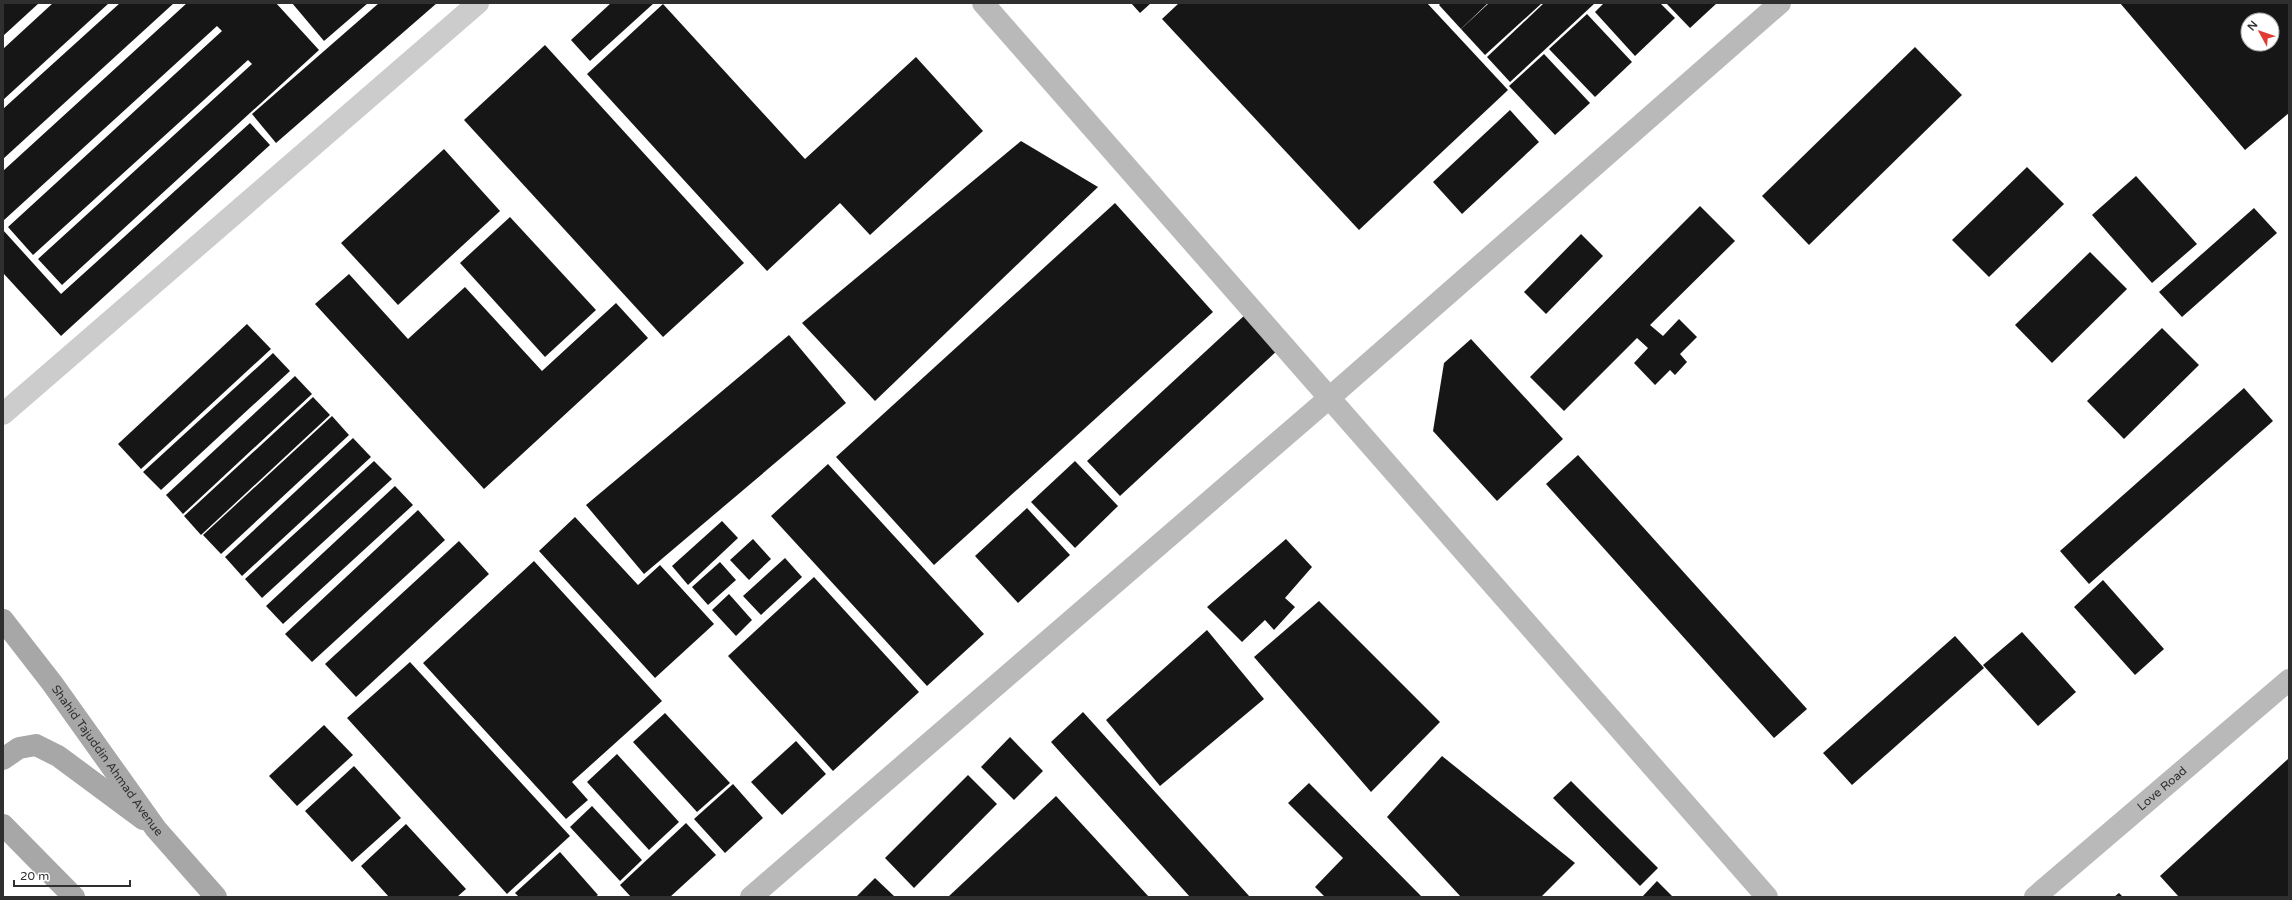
<svg xmlns="http://www.w3.org/2000/svg" width="2292" height="900" font-family="'Varela Round',sans-serif">
  <style>
    .building { fill: #161616; fill-rule: evenodd }
    .lines { fill: none; stroke-linecap: round; stroke-linejoin: round }
    .street { stroke: #ccc; stroke-width: 22 }
    .secondary { stroke: #b9b9b9; stroke-width: 22 }
    .primary { stroke: #a7a7a7; stroke-width: 22 }
    .labels { text-anchor: middle; dominant-baseline: central; stroke-width: 4; stroke-linejoin: round; paint-order: stroke }
    .street-label { font-size: 12px; fill: #2f2f2f; stroke: #fff }
  </style>
  <rect width="100%" height="100%" fill="#fff"/>
  <g class="building">
    <path d="M3,3H39L3,36Z"/>
    <path d="M53,3H109L3,100V49Z"/>
    <path d="M120,3H174L3,159V109Z"/>
    <path d="M187,3H276L319,50L62,285L38,259L252,64L248,60L33,255L8,227L222,31L217,26L3,221V171Z"/>
    <path d="M292,3H368L324,41Z"/>
    <path d="M379,3H437L276,143L252,114Z"/>
    <path d="M611,3H654L590,61L571,40Z"/>
    <path d="M1131,3H1151L1140,13Z"/>
    <path d="M1179,3H1427L1508,90L1359,230L1162,19Z"/>
    <path d="M1441,3H1488L1461,29L1439,5Z"/>
    <path d="M1489,3H1542L1485,55L1461,29Z"/>
    <path d="M1544,3H1595L1510,82L1487,57Z"/>
    <path d="M1604,3H1660L1675,18L1635,56L1595,12Z"/>
    <path d="M1666,3H1717L1690,28Z"/>
    <path d="M2120,3H2289V113L2245,150ZM2248,20H2272V44H2248Z"/>
    <path d="M663,4L805,159L916,57L983,131L870,235L840,203L767,271L587,74Z"/>
    <path d="M1587,14L1632,62L1595,97L1549,49Z"/>
    <path d="M545,45L744,263L663,337L464,120Z"/>
    <path d="M1915,47L1962,95L1809,245L1762,196Z"/>
    <path d="M1544,54L1590,103L1555,135L1509,86Z"/>
    <path d="M1510,110L1539,142L1462,214L1433,182Z"/>
    <path d="M250,123L270,145L61,336L4,274L3,275V230L61,294Z"/>
    <path d="M1021,141L1098,187L875,401L802,323Z"/>
    <path d="M444,149L500,211L398,305L341,243Z"/>
    <path d="M2027,167L2064,204L1989,277L1952,240Z"/>
    <path d="M2136,176L2197,244L2152,283L2092,215Z"/>
    <path d="M1115,203L1213,312L934,565L836,457Z"/>
    <path d="M1700,206L1735,241L1650,325L1663,336L1679,319L1697,337L1680,354L1687,362L1675,375L1670,370L1655,385L1634,363L1648,348L1637,338L1564,411L1530,377Z"/>
    <path d="M2254,208L2277,233L2182,317L2159,292Z"/>
    <path d="M510,217L596,310L545,357L460,263Z"/>
    <path d="M1581,234L1603,256L1546,314L1524,292Z"/>
    <path d="M2090,252L2127,289L2052,363L2015,325Z"/>
    <path d="M349,274L408,339L465,287L542,371L616,303L648,338L484,489L315,304Z"/>
    <path d="M1246,314L1279,349L1120,496L1087,461Z"/>
    <path d="M247,324L271,349L141,469L118,444Z"/>
    <path d="M2162,328L2199,365L2124,439L2087,401Z"/>
    <path d="M789,335L846,403L644,574L586,505Z"/>
    <path d="M1471,339L1563,439L1497,501L1433,431L1444,363Z"/>
    <path d="M273,353L290,371L161,490L143,472Z"/>
    <path d="M295,376L312,394L183,514L166,495Z"/>
    <path d="M2244,388L2273,421L2089,584L2060,551Z"/>
    <path d="M313,397L330,415L201,535L184,516Z"/>
    <path d="M332,416L349,435L221,554L203,535Z"/>
    <path d="M353,438L371,457L242,576L225,557Z"/>
    <path d="M1578,455L1807,709L1774,738L1546,484Z"/>
    <path d="M374,461L392,479L262,598L245,579Z"/>
    <path d="M1075,461L1118,506L1075,548L1031,502Z"/>
    <path d="M828,464L984,634L927,686L771,516Z"/>
    <path d="M395,486L413,505L283,624L266,606Z"/>
    <path d="M1027,508L1070,555L1018,603L975,556Z"/>
    <path d="M418,510L445,540L312,662L285,634Z"/>
    <path d="M575,517L638,585L660,565L714,624L655,678L539,551Z"/>
    <path d="M722,521L738,538L688,585L672,566Z"/>
    <path d="M753,539L771,559L749,580L730,560Z"/>
    <path d="M1286,539L1312,567L1285,598L1295,607L1274,630L1265,620L1242,642L1207,607Z"/>
    <path d="M459,541L489,574L356,697L325,664Z"/>
    <path d="M785,558L802,577L761,615L743,596Z"/>
    <path d="M534,561L662,701L572,782L588,800L566,819L423,663Z"/>
    <path d="M720,562L736,580L708,605L692,587Z"/>
    <path d="M814,577L919,692L833,771L728,656Z"/>
    <path d="M2103,580L2164,649L2135,675L2074,607Z"/>
    <path d="M729,594L752,620L736,636L712,610Z"/>
    <path d="M1319,601L1440,722L1371,792L1254,657Z"/>
    <path d="M1207,630L1264,699L1160,786L1106,720Z"/>
    <path d="M2022,632L2076,692L2038,726L1983,665Z"/>
    <path d="M1955,636L1984,668L1852,785L1823,753Z"/>
    <path d="M410,662L570,836L507,894L347,718Z"/>
    <path d="M1083,712L1250,897H1190L1051,742Z"/>
    <path d="M665,713L730,783L697,812L633,742Z"/>
    <path d="M324,725L353,755L297,806L269,776Z"/>
    <path d="M1010,737L1043,771L1014,800L981,767Z"/>
    <path d="M796,741L826,774L782,815L751,782Z"/>
    <path d="M617,754L679,822L649,850L587,782Z"/>
    <path d="M1442,756L1575,863L1541,897H1461L1387,817Z"/>
    <path d="M2289,758V897H2179L2160,876Z"/>
    <path d="M354,766L401,818L352,862L305,811Z"/>
    <path d="M968,775L997,804L914,888L885,858Z"/>
    <path d="M1571,781L1658,868L1640,886L1553,798Z"/>
    <path d="M1309,783L1422,897H1325L1315,887L1343,858L1288,803Z"/>
    <path d="M733,784L763,818L725,853L694,819Z"/>
    <path d="M1056,796L1149,897H948Z"/>
    <path d="M592,806L642,860L620,881L570,827Z"/>
    <path d="M686,823L716,855L670,897H631L620,885Z"/>
    <path d="M406,824L466,889L457,897H389L361,866Z"/>
    <path d="M560,852L598,895L595,897H519L515,893Z"/>
    <path d="M875,878L895,897H856Z"/>
    <path d="M1657,881L1673,897H1642Z"/>
    <path d="M2119,893L2123,897H2114Z"/>
  </g>
  <g class="lines">
    <path class="street" d="M3,414L478,3"/>
    <g class="secondary">
      <path d="M983,3L1767,897"/>
      <path d="M751,897L1328,399L1780,3"/>
      <path id="s1" d="M2035,897L2289,680"/>
    </g>
    <g class="primary">
      <path id="s2" d="M3,620L52,683L156,829L216,897"/>
      <path d="M3,759L19,748L36,745L58,756L143,819"/>
      <path d="M3,825L74,897"/>
    </g>
  </g>
  <g class="labels">
    <g class="street-label">
      <text stroke="none"><textPath href="#s2" startOffset="175">Shahid Tajuddin Ahmad Avenue</textPath></text>
      <text stroke="none"><textPath href="#s1" startOffset="167">Love Road</textPath></text>
    </g>
  </g>
  <rect width="2292" height="900" fill="none" stroke="#2f2f2f" stroke-width="8"/>
  <g transform="translate(2260 32) rotate(310)"><circle r="19" fill="#ffffff" stroke="#acacac"/>
  <path d="M0-3L7 15L0 10L-7 15Z" fill="#e23b34"/>
  <text y="-6" font-size="11" font-weight="bold" text-anchor="middle" fill="#2f2f2f">N</text>
  </g>
  <path d="M14 880v6h116v-6" fill="none" stroke="#2f2f2f" stroke-width="2"/>
  <text x="20" y="880" font-size="12" fill="#2f2f2f" stroke="#ffffff" stroke-width="3" paint-order="stroke">20 m</text>
</svg>
